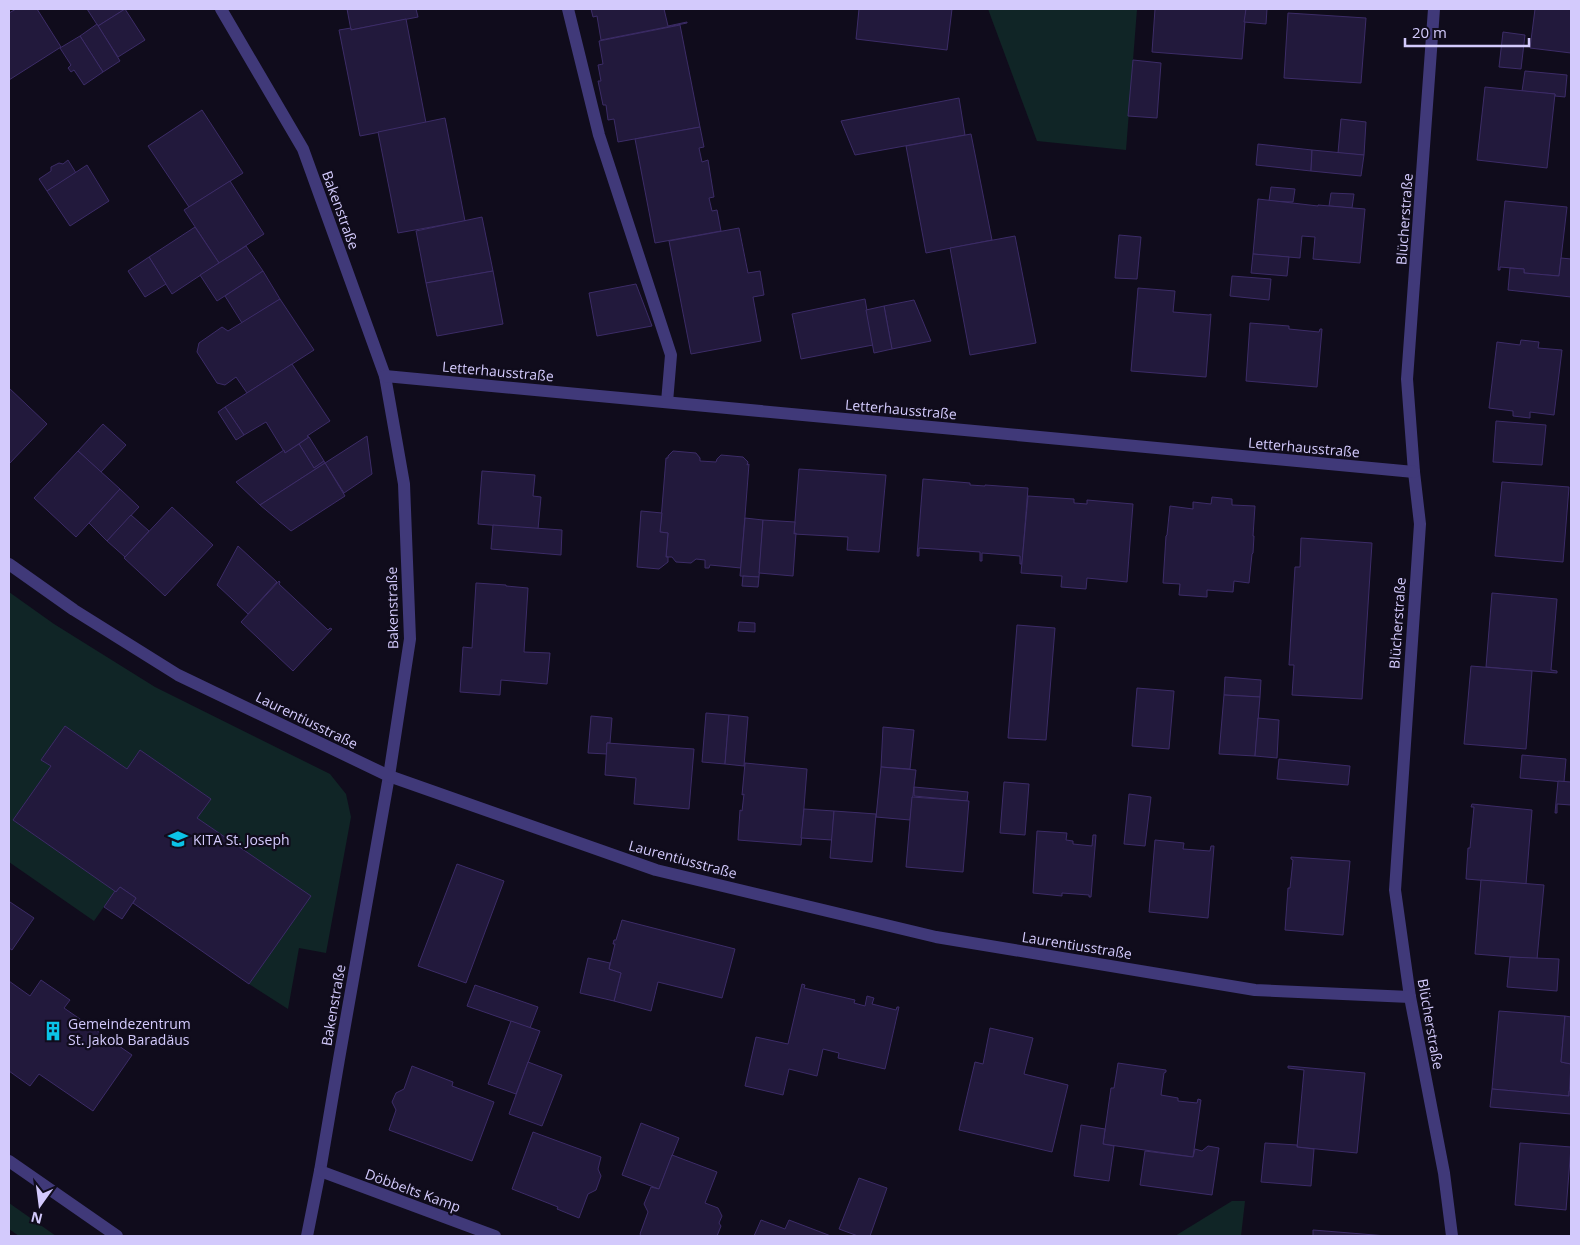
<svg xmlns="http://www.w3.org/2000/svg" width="1580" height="1245" font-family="'Open Sans',sans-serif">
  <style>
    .green { fill: #102526 }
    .building { fill: #22193c; stroke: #3c2c67 }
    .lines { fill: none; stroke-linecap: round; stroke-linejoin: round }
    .minor { stroke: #403979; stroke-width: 12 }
    .labels { text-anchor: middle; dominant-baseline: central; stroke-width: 4.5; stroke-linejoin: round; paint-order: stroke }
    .street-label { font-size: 14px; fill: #d3cafc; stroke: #100c1c }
    .poi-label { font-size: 14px; fill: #d3cafc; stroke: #100c1c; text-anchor: start }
  </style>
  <rect width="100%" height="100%" fill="#100c1c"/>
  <g class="green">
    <path d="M988,9H1137L1126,150L1037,141Z"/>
    <path d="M9,592L54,624L155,687L330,774L346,794L351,817L326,953L299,948L288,1009L249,984L310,896L197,818L210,799L140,750L127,769L65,726L41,760L51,766L13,820L115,891L94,921L9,862Z"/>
    <path d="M1232,1201H1245L1241,1236H1175Z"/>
    <path d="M9,1203L56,1236H19L9,1229Z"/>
  </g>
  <g class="building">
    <path d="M16,9H37L61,47L9,80V13Z"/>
    <path d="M87,9H125L98,26Z"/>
    <path d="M125,9L145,40L118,57L98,26Z"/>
    <path d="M347,9H416L418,17L351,30Z"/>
    <path d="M591,9H664L668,26L687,22V23L601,40L597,16L593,17Z"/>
    <path d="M859,9H952L947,50L856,39Z"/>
    <path d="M1155,9H1246L1242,59L1152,52Z"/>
    <path d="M1246,9H1267L1266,24L1244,22Z"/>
    <path d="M1535,9H1571V53L1530,48Z"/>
    <path d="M1288,13L1366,18L1361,83L1284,78Z"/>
    <path d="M406,19L426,123L360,136L339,30L351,28V30Z"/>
    <path d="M97,24L120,61L103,72L80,36Z"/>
    <path d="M680,25L700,127L618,142L614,119L608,120L606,105H603L598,81H601L598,65L603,64L599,41Z"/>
    <path d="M1503,32L1525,35L1521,69L1499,67Z"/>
    <path d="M80,36L103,72L84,85L74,70L71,72L68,68L71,65L60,48Z"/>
    <path d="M1133,60L1161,63L1157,118L1128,116Z"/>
    <path d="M1525,71L1567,75L1565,97L1555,96V94L1522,91Z"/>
    <path d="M1485,87L1555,94L1547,168L1477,160Z"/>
    <path d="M959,98L965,135L855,155L841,121Z"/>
    <path d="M202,110L243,173L189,207L148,146Z"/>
    <path d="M445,118L465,221L398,233L378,132Z"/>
    <path d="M1341,119L1366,122L1364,155L1338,153Z"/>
    <path d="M700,127L704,147L699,148L702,162L708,160L714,197L709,198L712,211L717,210L721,231L655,243L635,139Z"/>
    <path d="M971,134L992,240L926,253L906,146Z"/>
    <path d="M1258,144L1312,150L1311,171L1256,165Z"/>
    <path d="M1312,150L1364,155L1361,176L1311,171Z"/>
    <path d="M68,160L76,173L47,191L39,179L51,171V167L59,163L63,164Z"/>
    <path d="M87,165L109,201L70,226L47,191Z"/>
    <path d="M230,181L264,234L219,263L184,210Z"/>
    <path d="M1271,187L1295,189L1293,202L1269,201Z"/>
    <path d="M1331,193L1354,194L1352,208L1329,206Z"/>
    <path d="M1258,199L1318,206V205L1365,209L1360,263L1313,259L1315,237L1302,236L1300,258L1253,254Z"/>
    <path d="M1505,201L1567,207L1559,276L1524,273V269L1500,267V270H1498Z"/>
    <path d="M482,217L493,271L426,283L416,231Z"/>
    <path d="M195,227L219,263L172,294L149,257Z"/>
    <path d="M739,228L748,273L760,271L764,295L753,297L761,341L691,354L669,241Z"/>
    <path d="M1119,235L1141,237L1137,279L1115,278Z"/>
    <path d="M1015,236L1036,343L970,355L950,248Z"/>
    <path d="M246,246L263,271L217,301L200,275Z"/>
    <path d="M1253,254L1289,257L1287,276L1251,273Z"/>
    <path d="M149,257L166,284L145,297L128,271Z"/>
    <path d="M1561,258L1571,259V297L1508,290L1510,268L1524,269V273L1559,276Z"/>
    <path d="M263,271L280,299L242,323L225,296Z"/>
    <path d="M493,271L503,324L437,336L426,283Z"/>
    <path d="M1232,276L1271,279L1269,300L1230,296Z"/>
    <path d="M636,284L652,326L597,336L589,293Z"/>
    <path d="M1138,288L1175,291L1173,312L1209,315L1211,314L1206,377L1131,371Z"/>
    <path d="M280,299L314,350L247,393L236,377L225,385L217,383L197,352L199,343L222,327L228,331Z"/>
    <path d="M865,299L873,345L801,359L792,314Z"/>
    <path d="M914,300L931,341L892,349L884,306Z"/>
    <path d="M884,306L892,349L874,353L866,310Z"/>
    <path d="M1250,323L1289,326V329L1319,332L1320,329H1322L1317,387L1246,381Z"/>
    <path d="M1521,340L1539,342L1538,348L1562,350L1554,415L1530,412V418L1513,416V411L1489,408L1497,342L1520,345Z"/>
    <path d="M292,364L330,421L307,436L309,437L285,453L266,422L244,435L225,407Z"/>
    <path d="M9,388L47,424L9,464Z"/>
    <path d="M225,407L244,435L236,440L218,412Z"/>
    <path d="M1496,421L1546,425L1542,465L1493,462Z"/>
    <path d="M103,424L126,445L101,472L78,451Z"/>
    <path d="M367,436L372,474L344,493L325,463Z"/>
    <path d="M309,437L324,461L314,468L299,444Z"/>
    <path d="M299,444L314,468L324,461L325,463L260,505L236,482L284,450L285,453Z"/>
    <path d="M78,451L120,489L76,537L34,498Z"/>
    <path d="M673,451L696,453L700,458V461L716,462L717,459L721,455L743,457L748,462L747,465L749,464L741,568L710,565L709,568H705V560L696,559L691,563L676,562L672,557H666L668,533L660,532L666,458H668V456Z"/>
    <path d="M325,463L345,496L291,531L260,505Z"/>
    <path d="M799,469L886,475L879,552L847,550L848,537L794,534Z"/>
    <path d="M482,471L535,475L533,496L541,497L538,529L478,524Z"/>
    <path d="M923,479L970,483V485L985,486V485L1028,488L1022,564H1020V556L982,553V561H980V552L919,548V556H917Z"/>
    <path d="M1502,482L1569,487L1563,562L1495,556Z"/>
    <path d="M120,489L139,507L107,541L89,523Z"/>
    <path d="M1028,496L1074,499V503L1087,504V500L1133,504L1127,582L1087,578L1086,589L1061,587L1062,576L1021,573Z"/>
    <path d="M1212,497L1232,499V505L1255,506L1253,536H1254L1253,553L1252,554L1249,583L1234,581L1233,592L1207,590V597L1179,595L1180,584L1163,583L1166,536L1167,535L1170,506L1193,509V502L1211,504Z"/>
    <path d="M172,507L213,545L165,596L124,558Z"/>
    <path d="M641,511L662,513L660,532L668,533L666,557H668V562L659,569L637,567Z"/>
    <path d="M131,515L149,531L125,557L107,541Z"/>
    <path d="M745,518L763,520L759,577L740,576Z"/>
    <path d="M763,520L795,522L794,534L796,533L793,576L759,573Z"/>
    <path d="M493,525L562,530L561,555L491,549Z"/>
    <path d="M1301,538L1372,543L1362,699L1292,695L1294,665H1289L1295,567H1300Z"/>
    <path d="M238,546L277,582L248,614L217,585Z"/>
    <path d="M743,576L759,577L758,587L742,586Z"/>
    <path d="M279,581L280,582L279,584L328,630L330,628L332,629L293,671L241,622Z"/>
    <path d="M476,583L506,585V586L528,588L524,652L550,653L547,684L501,680L500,695L460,692L463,647L472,648Z"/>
    <path d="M1492,593L1557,599L1551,670L1557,671V673L1486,667Z"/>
    <path d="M739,622L755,623V632L738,631Z"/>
    <path d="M1017,625L1055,628L1046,740L1008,738Z"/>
    <path d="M1471,666L1532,671L1526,749L1464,744Z"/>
    <path d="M1225,677L1261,680L1260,697L1224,695Z"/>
    <path d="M1137,688L1174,691L1169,749L1132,746Z"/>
    <path d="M1224,695L1260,697L1255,756L1219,754Z"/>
    <path d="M706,713L729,715L725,764L702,762Z"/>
    <path d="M729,715L748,717L744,766L725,764Z"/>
    <path d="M591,716L612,718L610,743H607V754L588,753Z"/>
    <path d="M1258,718L1279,720L1277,758L1255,756Z"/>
    <path d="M65,726L127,769L140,750L211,799L197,818L311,896L249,984L133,903L136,898L120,887L116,892L13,820L51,766L41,760Z"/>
    <path d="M883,727L914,730L910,769L881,767Z"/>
    <path d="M607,743L694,749L689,809L634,804L636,778L605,775Z"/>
    <path d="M1522,755L1566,759L1564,782L1520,778Z"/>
    <path d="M1279,759L1350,766L1348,785L1277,779Z"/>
    <path d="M745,763L807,769L801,845L738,840L740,810L742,811L744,794L742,795Z"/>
    <path d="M881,767L916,770L910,820L876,817Z"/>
    <path d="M1558,781L1571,782V805L1557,804V813H1555Z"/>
    <path d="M1004,782L1029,784L1025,835L1000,833Z"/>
    <path d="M914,787L968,792L967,801L914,796Z"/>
    <path d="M1129,794L1151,797L1145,846L1124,844Z"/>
    <path d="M912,797L969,801L963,872L906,867Z"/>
    <path d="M1472,804L1532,810L1526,884L1466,879L1468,848H1470L1474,807H1471Z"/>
    <path d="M804,809L834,811L832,840L801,838Z"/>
    <path d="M834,811L876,814L872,862L830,858Z"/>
    <path d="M1037,831L1067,833L1066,840L1073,841V844L1092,846L1093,835H1096L1091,897H1089V895L1062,893V896L1033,893Z"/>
    <path d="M1155,840L1184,843L1183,849L1210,851L1211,846H1214L1208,918L1149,912Z"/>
    <path d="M1291,857L1350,861L1343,935L1285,930L1288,888H1290L1293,860L1291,859Z"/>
    <path d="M457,864L504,881L466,983L418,966Z"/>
    <path d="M1481,880L1544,885L1537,959L1475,954Z"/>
    <path d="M120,887L136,898L122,919L104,907L115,891L116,892Z"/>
    <path d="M10,902L34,918L12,950L9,948V904Z"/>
    <path d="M622,920L735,949L722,998L658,982L651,1011L614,1001L621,973L609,969L615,944H613L614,940H616Z"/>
    <path d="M1510,957L1559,959L1557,991L1507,987Z"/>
    <path d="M588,958L610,963L609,969L621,973L614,1001L580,993Z"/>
    <path d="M41,980L70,1000L64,1008L132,1055L93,1111L39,1074L30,1086L9,1071V981L30,996Z"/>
    <path d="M802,984L805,985L804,988L855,1000L854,1003L865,1006L867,996L874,998L872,1004L896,1010L897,1007H899L885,1069L838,1058L839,1053L823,1049L817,1076L789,1069L783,1095L745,1086L756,1037L788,1044Z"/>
    <path d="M475,985L538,1007L530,1028L467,1006Z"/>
    <path d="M1499,1011L1565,1016L1561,1062L1571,1064L1569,1096L1492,1089Z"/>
    <path d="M1565,1016L1571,1017V1064L1561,1062Z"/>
    <path d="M511,1021L540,1031L516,1094L488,1084Z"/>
    <path d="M990,1028L1033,1038L1024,1074L1068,1085L1052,1152L959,1130L975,1062L983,1064Z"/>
    <path d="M528,1062L562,1075L542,1126L509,1114Z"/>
    <path d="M1118,1063L1166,1070V1072L1164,1073L1161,1095L1178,1098V1101L1197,1103L1198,1099L1201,1100L1193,1157L1103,1144L1111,1088H1114Z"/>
    <path d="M412,1066L453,1082L452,1086L494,1102L472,1161L389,1130L396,1110L392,1102L396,1093L404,1089Z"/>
    <path d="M1288,1066L1365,1073L1357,1153L1297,1147L1304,1070L1288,1068Z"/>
    <path d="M1492,1089L1569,1096V1091H1571V1114L1490,1107Z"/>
    <path d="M641,1123L679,1138L659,1189L622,1175Z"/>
    <path d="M1081,1125L1105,1129L1103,1144L1114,1146L1109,1181L1074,1176Z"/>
    <path d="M533,1132L601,1157L598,1169L601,1176L596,1190L588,1194L579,1218L557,1209L558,1207L512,1189Z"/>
    <path d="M1265,1143L1297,1145V1147L1314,1149L1311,1186L1261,1182Z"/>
    <path d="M1520,1143L1571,1147L1566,1210L1515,1205Z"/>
    <path d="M1208,1146L1219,1148L1212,1195L1140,1185L1145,1151L1193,1157L1195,1149L1202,1151Z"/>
    <path d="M672,1155L717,1172L705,1203L718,1208L722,1216L719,1223L721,1226L717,1236H641L640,1234L648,1212L644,1204L651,1187L659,1189Z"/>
    <path d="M859,1178L887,1188L870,1236H858L839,1229Z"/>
    <path d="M761,1220L785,1229L789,1220L831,1236H754Z"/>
    <path d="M1313,1230L1387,1236H1313Z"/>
  </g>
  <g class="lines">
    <g class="minor">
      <path d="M221,9L303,149L385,376L404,484L410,639L389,776L339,1059L320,1171L307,1236"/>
      <path d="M568,9L599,135L671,355L667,402"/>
      <path d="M1434,9L1407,379L1414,472L1420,524L1395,890L1410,997L1444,1173L1452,1236"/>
      <path d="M385,376L1414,472"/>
      <path d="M9,564L74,610L178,675L389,776L656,870L936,937L1255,990L1410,997"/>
      <path d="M9,1161L117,1236"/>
      <path d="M320,1171L495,1236"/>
    </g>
  </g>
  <defs>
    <symbol id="school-bare" viewBox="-9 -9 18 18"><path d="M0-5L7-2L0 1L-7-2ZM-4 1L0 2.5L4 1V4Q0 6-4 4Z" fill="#0bc3e7" stroke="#100c1c" stroke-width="2.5" paint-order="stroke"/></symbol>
    <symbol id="building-bare" viewBox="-9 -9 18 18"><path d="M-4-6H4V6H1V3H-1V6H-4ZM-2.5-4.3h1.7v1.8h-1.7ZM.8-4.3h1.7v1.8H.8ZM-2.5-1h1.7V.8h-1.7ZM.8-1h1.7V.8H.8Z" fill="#0bc3e7" stroke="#100c1c" stroke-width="2.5" paint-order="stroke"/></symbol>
  </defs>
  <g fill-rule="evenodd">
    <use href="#school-bare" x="164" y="825" width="28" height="28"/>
    <use href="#building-bare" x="39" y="1017" width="28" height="28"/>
  </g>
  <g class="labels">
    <g class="street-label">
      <text transform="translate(341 210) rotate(70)">Bakenstraße</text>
      <text transform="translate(1404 219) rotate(-86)">Blücherstraße</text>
      <text transform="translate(498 371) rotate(5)">Letterhausstraße</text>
      <text transform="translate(901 409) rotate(5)">Letterhausstraße</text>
      <text transform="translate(1304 447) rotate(5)">Letterhausstraße</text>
      <text transform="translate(392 608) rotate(-91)">Bakenstraße</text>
      <text transform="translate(1397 623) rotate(-86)">Blücherstraße</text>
      <text transform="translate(307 720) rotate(26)">Laurentiusstraße</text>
      <text transform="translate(683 859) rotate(15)">Laurentiusstraße</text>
      <text transform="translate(1077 945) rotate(9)">Laurentiusstraße</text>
      <text transform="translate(333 1005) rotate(-80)">Bakenstraße</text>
      <text transform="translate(1431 1024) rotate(80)">Blücherstraße</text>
      <text transform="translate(413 1190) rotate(20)">Döbbelts Kamp</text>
    </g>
    <g class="poi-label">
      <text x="193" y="839">KITA St. Joseph</text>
      <text x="68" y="1023">Gemeindezentrum<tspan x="68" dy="16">St. Jakob Baradäus</tspan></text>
    </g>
  </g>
  <rect width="1580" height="1245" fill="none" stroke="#d3cafc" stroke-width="20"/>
  <g transform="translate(40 1205) rotate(194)" stroke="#100c1c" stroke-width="4" paint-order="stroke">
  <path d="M0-4L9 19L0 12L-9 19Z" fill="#d3cafc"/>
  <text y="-8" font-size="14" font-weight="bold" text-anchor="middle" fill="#d3cafc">N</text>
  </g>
  <path d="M1405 38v8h124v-8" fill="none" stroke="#d3cafc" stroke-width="2.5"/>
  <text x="1412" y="38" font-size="15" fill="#d3cafc" stroke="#100c1c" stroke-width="4" paint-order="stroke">20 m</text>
</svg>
